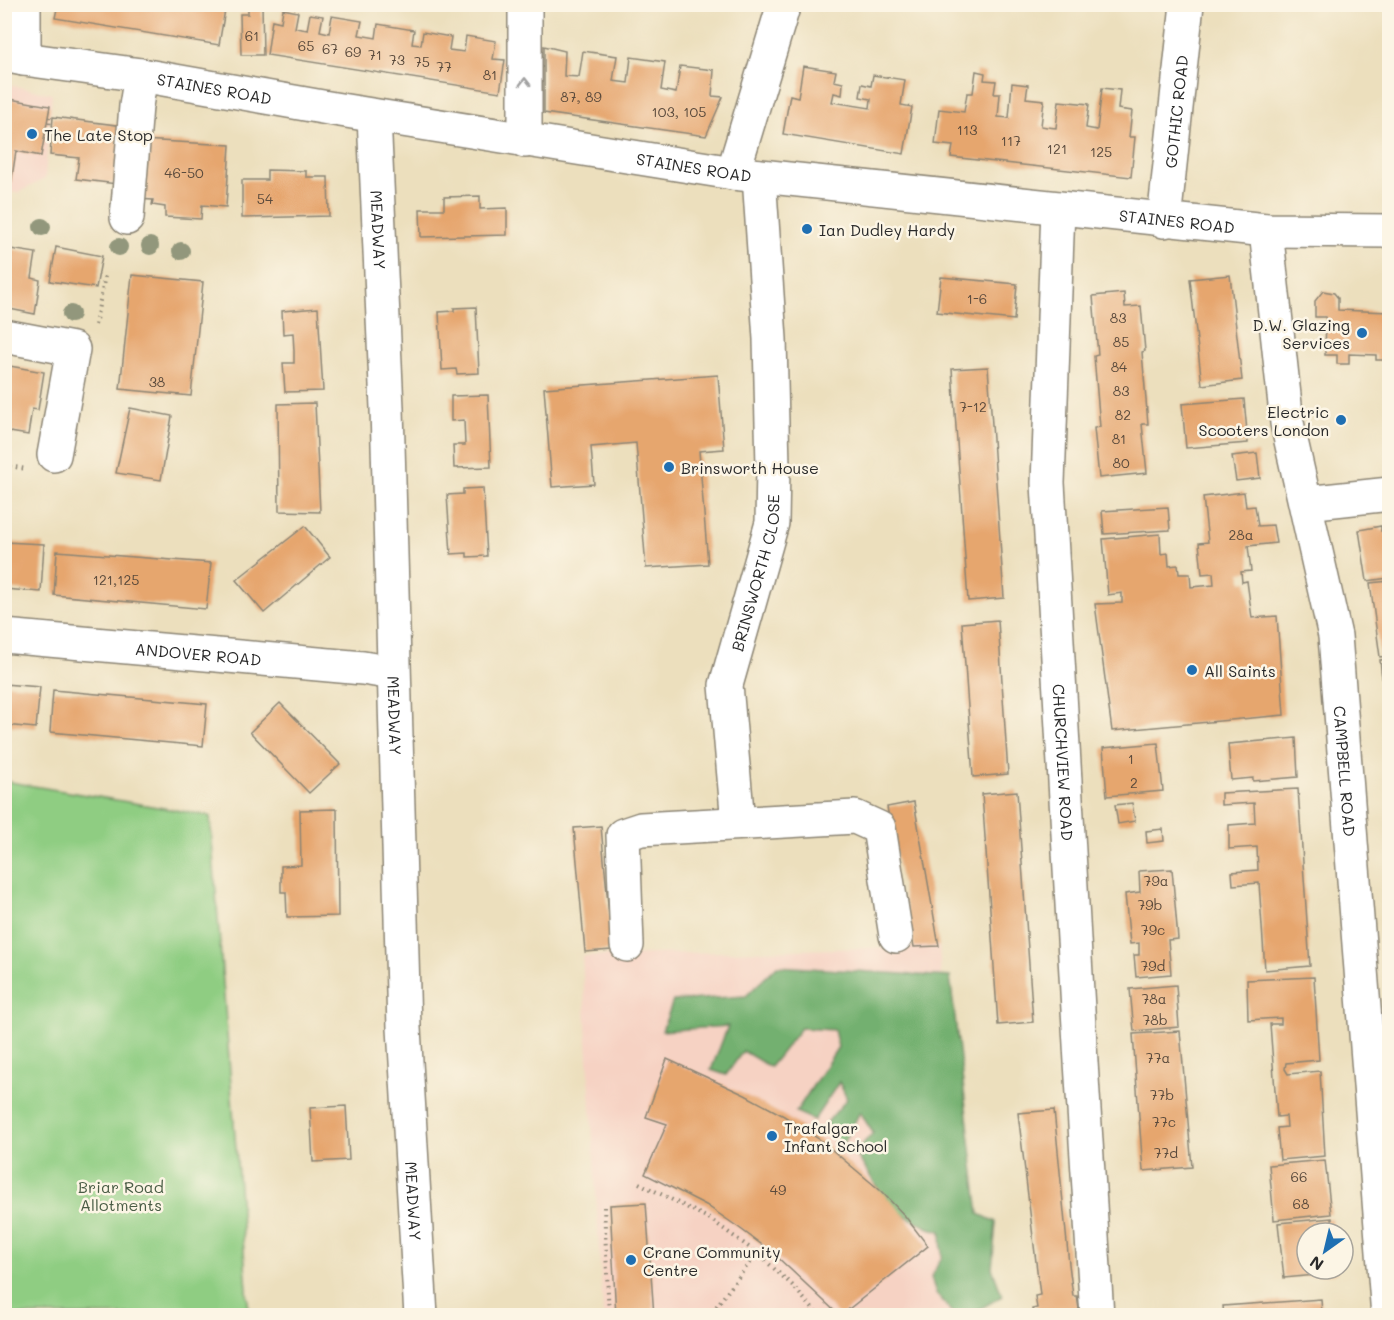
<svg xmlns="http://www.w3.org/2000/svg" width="1394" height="1320" font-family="Mali,sans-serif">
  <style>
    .built { fill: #f6d2c3 }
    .green { fill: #8fcd82; stroke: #5d7c56; stroke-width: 1.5 }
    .forest { fill: #73b070; stroke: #4f6e4e; stroke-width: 1.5 }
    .building { fill: #e6a66e }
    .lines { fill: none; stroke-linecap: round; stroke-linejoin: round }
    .minor-casing { stroke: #8c8574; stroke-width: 36 }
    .major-casing { stroke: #8c8574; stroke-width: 36 }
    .path { stroke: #8c8574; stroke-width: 4; stroke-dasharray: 1.5 4.5; stroke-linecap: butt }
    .minor { stroke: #fff; stroke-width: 33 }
    .major { stroke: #fff; stroke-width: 33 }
    .tree { fill: #92977b }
    .oneway { stroke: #a0a0a0 }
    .poi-dot { fill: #1f6fb2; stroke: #fcf5e5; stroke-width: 2 }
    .labels { text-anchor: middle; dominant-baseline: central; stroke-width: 5; stroke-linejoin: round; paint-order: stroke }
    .number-label { font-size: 14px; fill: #5a4a3c }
    .street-label { font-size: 16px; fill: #2b2b2b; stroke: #fcf5e5 }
    .poi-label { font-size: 16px; fill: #2b2b2b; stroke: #fcf5e5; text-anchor: start }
    .park-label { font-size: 16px; fill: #495c45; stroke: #fcf5e5 }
  </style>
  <rect width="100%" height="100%" fill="#fcf5e5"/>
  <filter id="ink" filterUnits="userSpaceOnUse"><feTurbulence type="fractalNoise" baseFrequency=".0167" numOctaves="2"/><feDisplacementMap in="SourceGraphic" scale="12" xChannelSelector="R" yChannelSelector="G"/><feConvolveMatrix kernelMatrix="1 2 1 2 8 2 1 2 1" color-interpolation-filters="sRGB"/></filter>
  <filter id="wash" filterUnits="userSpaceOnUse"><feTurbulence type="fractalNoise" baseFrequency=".008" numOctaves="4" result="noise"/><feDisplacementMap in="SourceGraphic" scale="24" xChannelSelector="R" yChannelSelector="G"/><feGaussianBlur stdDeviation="1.35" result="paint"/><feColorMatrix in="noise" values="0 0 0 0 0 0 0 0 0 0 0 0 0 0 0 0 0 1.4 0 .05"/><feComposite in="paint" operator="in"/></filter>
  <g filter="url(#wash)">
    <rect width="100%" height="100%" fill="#ecdfbd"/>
    <g class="built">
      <path d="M5,84L52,94L45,179L17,193L5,191Z"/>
      <path d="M939,946L964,1315H603L582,956Z"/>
    </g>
    <path class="green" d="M4,781L210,816L249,1315H5Z"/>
    <path class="forest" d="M777,966L950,977L979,1214L996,1222L992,1268L1002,1296L970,1315L956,1316L936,1294L931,1277L942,1257L941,1231L929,1228L890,1208L855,1152L873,1133L860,1112L842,1147L823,1127L847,1099L839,1082L814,1120L796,1112L838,1047L834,1030L801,1028L770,1067L743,1051L726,1075L711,1070L728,1026L662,1031L673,1001L746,996Z"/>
    <g id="blocks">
      <g class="building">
        <path d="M58,4H226L219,45L55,18Z"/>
        <path d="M248,4H262L263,55H241L240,14H248Z"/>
        <path d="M283,9L298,12L295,28L307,30L310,14L323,16L320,31L329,33L332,16L362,21L359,35L376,38L378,24L414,30L412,44L421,45L423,32L451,37L449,50L464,52L466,36L496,41L493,59L505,60L500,92L267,55L272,20L281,22Z"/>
        <path d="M544,46L565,51L564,76L579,77L583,51L617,56L613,81L628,83L631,57L665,62L661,90L676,93L680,66L714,70L712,96L723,97L706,136L544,113Z"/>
        <path d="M803,66L836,71L834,81L843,83L842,95L834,93L832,102L870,108L871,99L860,97L862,84L871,86L873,75L905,80L901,105L912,107L904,154L783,134L790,95L798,97Z"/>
        <path d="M976,71L985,73L984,80L996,81L994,94H1000L998,117L1009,118L1012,83L1028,85L1026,98L1044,100L1041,126L1047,127L1056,128L1059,101L1089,104L1086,128L1097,130L1102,88L1120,90L1118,109L1132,111L1129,137H1135L1131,177L951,157L953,146L935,144L939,109L964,112L967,93H973Z"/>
        <path d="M4,98L50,106L41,156L16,151L10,191L4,190Z"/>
        <path d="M53,117L124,126L117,184L76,179L79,158L50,155Z"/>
        <path d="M141,140L230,145L226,207L202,205L201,219L165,217V207L152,205L153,200L137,199Z"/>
        <path d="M267,170L306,171V177H328L329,216L242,218V180H267Z"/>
        <path d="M480,196V209L507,208V235L421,237L420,209H444V197Z"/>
        <path d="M56,247L102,256L96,288L50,281Z"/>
        <path d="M4,248L36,253L32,278L40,280L35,314L4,308Z"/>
        <path d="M132,275L203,282L191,396L120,389Z"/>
        <path d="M1230,275L1242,380L1202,385L1190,279Z"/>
        <path d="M941,277L1017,284L1014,320L937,312Z"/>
        <path d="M1323,291L1334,293L1338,298V310L1389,312V360H1376V355L1349,354V364H1337V355H1325L1326,317H1315V301Z"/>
        <path d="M1124,293L1125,307L1141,306L1145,351L1142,352L1148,424H1142L1147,473L1099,478L1094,428L1100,427L1094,356L1098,355L1093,296Z"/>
        <path d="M476,307L479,373L457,374L456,369L442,370L439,312L454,311V308Z"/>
        <path d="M318,308L323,391L285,392L283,363H294V351L293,333L283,334L282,311Z"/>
        <path d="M4,365L44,372L38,410L32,409L28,435L4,431Z"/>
        <path d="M988,367L1004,598L968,601L952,369Z"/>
        <path d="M718,375L724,449L699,451L708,564L646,568L636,443L591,447L594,484L552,487L544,388Z"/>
        <path d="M488,395L491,467L454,468L453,445H465L464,420L451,421V396Z"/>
        <path d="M1244,399L1248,443L1186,448L1182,404Z"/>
        <path d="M315,403L320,512L279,511L278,404Z"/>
        <path d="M130,408L172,416L161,480L116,473Z"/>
        <path d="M1257,453L1260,478L1236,481L1232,456Z"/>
        <path d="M483,488L487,556L467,557V553L451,554L447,495L463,494V489Z"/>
        <path d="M1244,492L1246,507L1255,506L1258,526L1273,525L1276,543L1248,546L1251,571L1241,572L1242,582L1247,581L1252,618L1277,616L1284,715L1112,731L1095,604L1122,603V593L1108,595L1103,539L1160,534L1161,554L1168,553L1169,566L1178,565L1179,574H1190L1191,587L1214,585L1213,573L1202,574L1199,543L1208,542L1203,497Z"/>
        <path d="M1168,507L1170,530L1104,534L1102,511Z"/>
        <path d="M305,526L330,557L264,613L236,580Z"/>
        <path d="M1381,526V531L1389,529V578L1367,581L1359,530Z"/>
        <path d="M4,542L44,544L41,592L4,589Z"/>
        <path d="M57,551L211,563L206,609L54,595Z"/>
        <path d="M1389,581V656L1380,657L1370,583Z"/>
        <path d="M998,620L1008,774L973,777L962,623Z"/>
        <path d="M1389,659V687H1383L1380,660Z"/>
        <path d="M4,684L40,687L36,728L4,725Z"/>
        <path d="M53,690L207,704L203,746L50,732Z"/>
        <path d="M1385,690H1389V717H1388Z"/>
        <path d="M280,703L340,764L309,793L250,732Z"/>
        <path d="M1296,738L1298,777L1253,781V778L1231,780L1228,744Z"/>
        <path d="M1158,743L1163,791L1107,796L1103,748Z"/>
        <path d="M1298,789L1310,966L1265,970L1259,883L1233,885L1232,872L1258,870L1257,847L1229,849V825L1255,823L1254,803L1221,805V793Z"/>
        <path d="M1017,791L1033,1022L998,1025L982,794Z"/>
        <path d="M914,802L939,946L914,947L887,807Z"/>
        <path d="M1132,803L1135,821L1118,824L1115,805Z"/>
        <path d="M337,809L338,916L287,917L286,892H281V866L301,865L300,810Z"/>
        <path d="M601,826L612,950L585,952L574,828Z"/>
        <path d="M1163,829L1164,841L1147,843L1146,831Z"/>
        <path d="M1172,869L1178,939L1168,940L1171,974L1136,977L1134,955H1139V943L1130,944L1125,894L1140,892L1139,871Z"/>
        <path d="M1314,977L1319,1060L1286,1063L1285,1069L1288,1074L1320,1071L1325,1156L1280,1160L1277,1128L1287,1127L1286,1116L1277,1117L1270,1024H1281V1018L1248,1020L1247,980Z"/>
        <path d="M1176,985L1179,1027L1134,1031L1130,989Z"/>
        <path d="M1180,1031L1192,1167L1143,1171L1133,1034Z"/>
        <path d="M667,1059L745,1095L784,1116L819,1139L881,1191L905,1216L928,1246L840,1316L773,1253L738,1227L706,1205L645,1174L667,1124L646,1117Z"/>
        <path d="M346,1106L349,1160L313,1162L310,1108Z"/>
        <path d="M1054,1110L1069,1264L1073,1296H1077L1080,1316H1033L1032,1309L1037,1308L1035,1296L1040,1295L1018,1113Z"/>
        <path d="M1325,1160L1331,1214L1274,1220L1269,1165Z"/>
        <path d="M646,1203L654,1316H616L610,1205Z"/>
        <path d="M1332,1218L1333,1233H1307V1269H1337V1273L1284,1278L1278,1223Z"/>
        <path d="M1321,1299L1322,1314L1343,1312V1316H1224L1223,1306Z"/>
      </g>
    </g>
  </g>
  <g filter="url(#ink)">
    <use href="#blocks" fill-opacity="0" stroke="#8c8574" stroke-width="1.5"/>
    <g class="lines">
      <defs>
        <g id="minor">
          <path d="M24,4V59"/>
          <path id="s1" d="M374,116L387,408L404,1028L421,1316"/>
          <path d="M525,141V4"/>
          <path d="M733,173L784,4"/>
          <path id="s2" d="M1058,209L1048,483L1081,1062L1097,1316"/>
          <path d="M127,218L136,106L141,75"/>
          <path id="s3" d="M1164,221L1187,4"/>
          <path id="s4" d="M1266,230L1287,423L1335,636L1388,1316"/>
          <path d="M4,336L73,349L54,455"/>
          <path d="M1306,503L1390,494"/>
          <path id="s5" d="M4,636L363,668L393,673"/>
          <path id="s6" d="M738,823L726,685L772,523L773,467L770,339L759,176"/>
          <path d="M627,945L623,835L641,829L855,817L879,828L896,936"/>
        </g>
        <g id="major">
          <path id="s7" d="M4,55L24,59L141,75L334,109L733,173L1266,230L1390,231"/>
        </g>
      </defs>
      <use href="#minor" class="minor-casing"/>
      <use href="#major" class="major-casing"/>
      <g class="path">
        <path d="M48,142L50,117"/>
        <path d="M95,325L105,276"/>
        <path d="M4,465L26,469"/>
        <path d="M639,1183L710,1219L757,1253"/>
        <path d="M604,1207L609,1316"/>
        <path d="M709,1316L757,1253L792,1285L819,1316"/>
      </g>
      <use href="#minor" class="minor"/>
      <use href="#major" class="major"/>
    </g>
    <g class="tree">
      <circle cx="42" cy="227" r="9"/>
      <circle cx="150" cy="246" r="9"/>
      <circle cx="119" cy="247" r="9"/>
      <circle cx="181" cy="251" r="9"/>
      <circle cx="71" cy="314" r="9"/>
    </g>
    <defs><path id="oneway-chevron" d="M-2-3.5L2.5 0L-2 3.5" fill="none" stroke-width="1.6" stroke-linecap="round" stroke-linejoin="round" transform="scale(1.5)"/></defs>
    <use class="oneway" href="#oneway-chevron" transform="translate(525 82) rotate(-90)"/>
  </g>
  <g class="poi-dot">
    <circle cx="32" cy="134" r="6"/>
    <circle cx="807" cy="229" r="6"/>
    <circle cx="1362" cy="333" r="6"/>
    <circle cx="1341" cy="420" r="6"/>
    <circle cx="669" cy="467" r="6"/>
    <circle cx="1192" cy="670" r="6"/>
    <circle cx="772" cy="1136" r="6"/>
    <circle cx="631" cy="1260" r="6"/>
  </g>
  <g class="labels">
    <g class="number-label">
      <text x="252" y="35">61</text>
      <text x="306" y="45">65</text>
      <text x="330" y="48">67</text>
      <text x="353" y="51">69</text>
      <text x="375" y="54">71</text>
      <text x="397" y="59">73</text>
      <text x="422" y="61">75</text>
      <text x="444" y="66">77</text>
      <text x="490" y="74">81</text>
      <text x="581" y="96">87, 89</text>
      <text x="679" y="111">103, 105</text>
      <text x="967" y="129">113</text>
      <text x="1011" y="140">117</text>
      <text x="1057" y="148">121</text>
      <text x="1101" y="151">125</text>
      <text x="184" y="172">46-50</text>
      <text x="265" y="198">54</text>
      <text x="977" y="298">1-6</text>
      <text x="1118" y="317">83</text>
      <text x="1121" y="341">85</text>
      <text x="1119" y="366">84</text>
      <text x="157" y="381">38</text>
      <text x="1121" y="390">83</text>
      <text x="973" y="406">7-12</text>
      <text x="1123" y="414">82</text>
      <text x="1119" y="438">81</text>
      <text x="1121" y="462">80</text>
      <text x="1241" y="534">28a</text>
      <text x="116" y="579">121,125</text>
      <text x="1131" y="758">1</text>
      <text x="1134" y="782">2</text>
      <text x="1156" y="880">79a</text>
      <text x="1150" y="904">79b</text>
      <text x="1153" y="929">79c</text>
      <text x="1153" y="965">79d</text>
      <text x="1154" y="998">78a</text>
      <text x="1155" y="1019">78b</text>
      <text x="1158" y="1057">77a</text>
      <text x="1162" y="1094">77b</text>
      <text x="1164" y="1121">77c</text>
      <text x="1166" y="1152">77d</text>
      <text x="1299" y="1176">66</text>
      <text x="778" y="1189">49</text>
      <text x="1301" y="1203">68</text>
    </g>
    <g class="street-label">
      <text stroke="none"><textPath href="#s7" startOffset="213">STAINES ROAD</textPath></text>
      <text stroke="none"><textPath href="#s3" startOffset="110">GOTHIC ROAD</textPath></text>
      <text stroke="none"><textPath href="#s7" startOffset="699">STAINES ROAD</textPath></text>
      <text stroke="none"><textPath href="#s7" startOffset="1185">STAINES ROAD</textPath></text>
      <text stroke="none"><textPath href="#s1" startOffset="114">MEADWAY</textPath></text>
      <text stroke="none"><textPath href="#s6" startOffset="255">BRINSWORTH CLOSE</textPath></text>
      <text stroke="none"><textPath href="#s5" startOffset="195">ANDOVER ROAD</textPath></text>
      <text stroke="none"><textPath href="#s1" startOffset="600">MEADWAY</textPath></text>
      <text stroke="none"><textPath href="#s2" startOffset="554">CHURCHVIEW ROAD</textPath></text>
      <text stroke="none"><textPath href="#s4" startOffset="548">CAMPBELL ROAD</textPath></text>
      <text stroke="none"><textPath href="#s1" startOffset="1086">MEADWAY</textPath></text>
    </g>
    <g class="poi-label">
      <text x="44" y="134">The Late Stop</text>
      <text x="819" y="229">Ian Dudley Hardy</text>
      <text x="1350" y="324" text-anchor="end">D.W. Glazing<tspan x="1350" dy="18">Services</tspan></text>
      <text x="1329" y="411" text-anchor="end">Electric<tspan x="1329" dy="18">Scooters London</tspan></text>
      <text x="681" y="467">Brinsworth House</text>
      <text x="1204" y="670">All Saints</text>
      <text x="784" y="1127">Trafalgar<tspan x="784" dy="18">Infant School</tspan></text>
      <text x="643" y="1251">Crane Community<tspan x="643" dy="18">Centre</tspan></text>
    </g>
    <g class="park-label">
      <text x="121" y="1186">Briar Road<tspan x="121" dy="18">Allotments</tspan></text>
    </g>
  </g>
  <rect width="1394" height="1320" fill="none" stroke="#fcf5e5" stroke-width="24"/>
  <g transform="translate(1325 1251) rotate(214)"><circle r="28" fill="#fcf5e5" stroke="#a8a49b" stroke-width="1.5"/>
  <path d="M0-4.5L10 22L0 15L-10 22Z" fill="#1f6fb2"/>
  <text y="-9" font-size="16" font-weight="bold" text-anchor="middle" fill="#2b2b2b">N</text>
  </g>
</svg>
